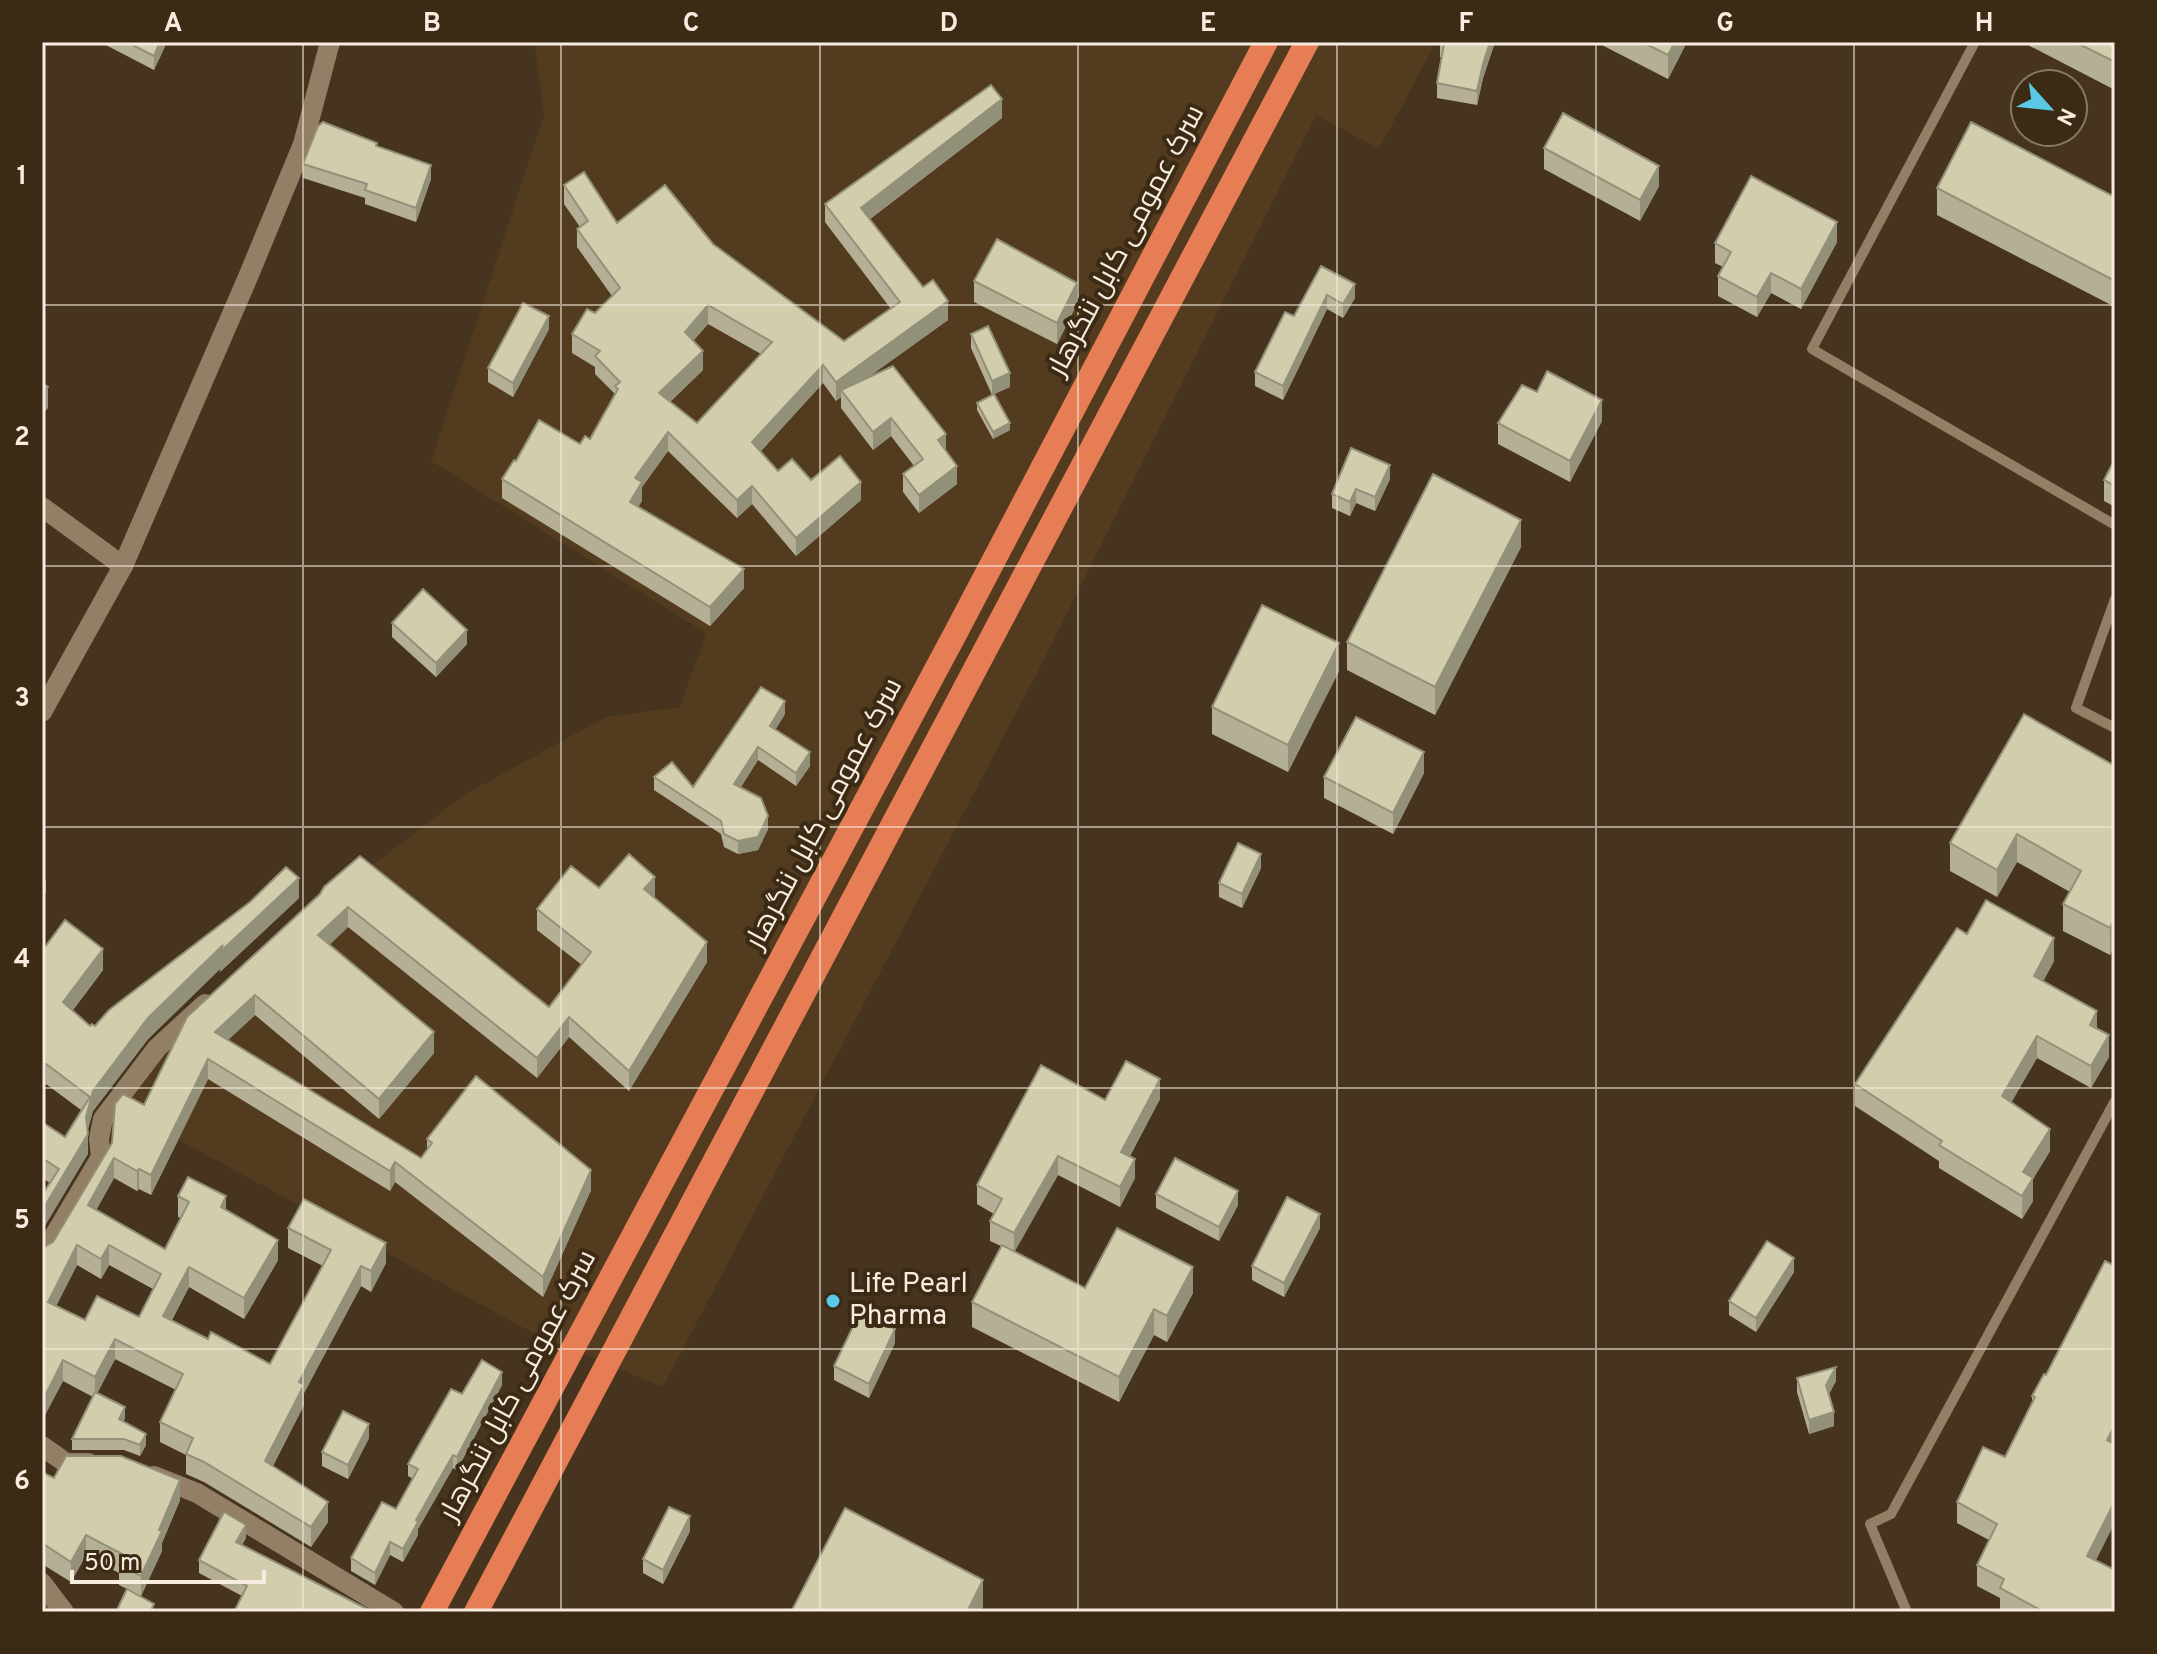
<svg xmlns="http://www.w3.org/2000/svg" width="2157" height="1654" font-family="Overpass,Cairo,sans-serif">
  <style>
    .built { fill: #523b1f }
    .lines { fill: none; stroke-linecap: round; stroke-linejoin: round }
    .stream { stroke: #595e48; stroke-width: 8 }
    .lane { stroke: #937e66; stroke-width: 10 }
    .street { stroke: #937e66; stroke-width: 20 }
    .highway { stroke: #e77d54; stroke-width: 24 }
    .wall { fill: #b5b095; fill-rule: evenodd }
    .shaded-wall { fill: #939079 }
    .building { fill: #d2cdad; stroke: #939079; stroke-width: 2; fill-rule: evenodd }
    .grid { fill: none; stroke: #f7ecdf; stroke-width: 2; stroke-opacity: 0.55 }
    .poi-dot { fill: #5bc8e6; stroke: #3b2a14; stroke-width: 3 }
    .labels { text-anchor: middle; dominant-baseline: central; stroke-width: 8; stroke-linejoin: round; paint-order: stroke }
    .street-label { font-size: 28px; fill: #f7ecdf; stroke: #3b2a14 }
    .poi-label { font-size: 28px; fill: #f7ecdf; stroke: #3b2a14; text-anchor: start }
    .neatline { fill: none; stroke: #f7ecdf; stroke-width: 3 }
    .grid-label { font-size: 26px; text-anchor: middle; font-weight: bold; fill: #f7ecdf }
  </style>
  <rect width="100%" height="100%" fill="#46341e"/>
  <path class="built" d="M534,42H1436L1379,149L1316,115L1037,673L663,1387L535,1334L120,1108L183,1029L321,904L467,793L606,717L680,707L706,633L431,461L544,115Z"/>
  <g class="lines">
    <path class="stream" d="M42,1604L48,1612"/>
    <g class="lane">
      <path d="M1975,42L1812,349L2115,525"/>
      <path d="M2115,599L2076,708L2115,728"/>
      <path d="M1907,1612L1870,1524L1891,1514L2115,1101"/>
    </g>
    <g class="street">
      <path d="M42,507L123,566"/>
      <path d="M42,712L123,566L248,277L303,144L330,42"/>
      <path d="M42,1256L101,1157L99,1139L103,1119L157,1048L205,1004"/>
      <path d="M42,1446L66,1463H89"/>
      <path d="M154,1476L197,1493L394,1612"/>
      <path d="M42,1583L64,1612"/>
    </g>
    <g class="highway">
      <path d="M432,1612L954,636L1266,42"/>
      <path d="M476,1612L1307,42"/>
    </g>
  </g>
  <g class="wall">
    <path d="M100,42H167L154,70Z"/>
    <path d="M1440,42H1495L1483,78L1477,105L1437,98V83L1442,57H1440Z"/>
    <path d="M1596,42H1687L1668,79Z"/>
    <path d="M2026,42H2115V90L2026,44Z"/>
    <path d="M1002,118L870,219L948,320L867,378L946,451L957,484L919,513L903,492V474L914,466L891,436L873,450L841,408V397L836,401L823,383L761,451L778,471L811,480L861,500L796,556L752,504L737,518L668,451L642,487V501L638,506L744,588L710,626L502,498V479L516,461L580,444L590,439L615,394L595,374V367L572,353V334L612,296L577,247V229L580,227L564,204V185L617,223L713,244L844,341L891,309L825,222V204ZM708,324L761,354L697,423L670,402L703,370L693,341Z"/>
    <path d="M377,146L431,179L416,222L365,204V198L303,178V164Z"/>
    <path d="M1544,148L1659,186L1640,221L1544,169Z"/>
    <path d="M1937,188L2115,197V307L1937,215Z"/>
    <path d="M1837,242L1801,309L1771,293L1757,317L1718,296V276L1723,267L1715,263V243Z"/>
    <path d="M1321,266L1355,298L1343,318L1327,309L1283,400L1255,386V372L1294,316Z"/>
    <path d="M974,281L1077,304L1057,344L974,302Z"/>
    <path d="M549,329L513,397L488,382V368Z"/>
    <path d="M971,334L1010,387L994,394L1010,430L993,439L977,410V403L992,395L971,348Z"/>
    <path d="M1602,421L1570,482L1498,444V423Z"/>
    <path d="M2115,459V507L2104,501V480Z"/>
    <path d="M1390,479L1375,511L1356,503L1350,516L1332,508V494Z"/>
    <path d="M1521,547L1435,715L1347,670V642Z"/>
    <path d="M392,623L467,644L436,677L392,637Z"/>
    <path d="M1339,671L1288,772L1212,734V707Z"/>
    <path d="M785,714L775,729L810,766L796,786L758,760L741,787L768,829L758,850L738,854L724,847L721,834L654,790V777L693,787Z"/>
    <path d="M2115,766V945L2110,955L2063,931V904L2070,892L2017,862L1997,897L1950,871V843Z"/>
    <path d="M1424,773L1393,834L1324,798V777Z"/>
    <path d="M1261,868L1242,908L1219,897V883Z"/>
    <path d="M324,887L549,1007L582,965L537,930V909L599,888L655,898L707,962L629,1091L569,1037L537,1078L348,927L329,945L434,1053L379,1119L255,1015L228,1040L421,1158L427,1150V1139L591,1190L543,1297L395,1182L390,1191L208,1079L151,1195L139,1189L137,1191L114,1178L96,1210L165,1249L181,1218L178,1217V1196L226,1210L278,1260L244,1319L189,1287L172,1320L208,1339L270,1364L323,1266L288,1248V1228L386,1263L371,1292L361,1286L304,1393V1405L273,1466L328,1522L311,1547L204,1482L186,1474V1455L160,1442V1422L176,1390L115,1359L97,1393L125,1418L123,1422L146,1445L140,1456L124,1450H72V1439L93,1397L63,1381L45,1415V1422L42,1428V1248L53,1242L144,1105L320,894ZM77,1265L101,1279L109,1265L153,1289L139,1317L85,1320L56,1306Z"/>
    <path d="M299,898L220,972V969L148,1039L93,1111L87,1132L88,1154L50,1183L42,1178V1122L65,1137L81,1110L46,1084L42,1090V951L103,970L73,1010L90,1026H95Z"/>
    <path d="M1967,934L2054,961L2043,981L2097,1029L2109,1057L2091,1088L2037,1058L2011,1102L2050,1151L2033,1179V1201L2022,1219L1939,1168V1161L1855,1106V1084Z"/>
    <path d="M1160,1099L1130,1156L1135,1178L1120,1207L1058,1175L1014,1251L1085,1288L1193,1293L1167,1342L1154,1335L1119,1402L972,1327V1302L1001,1246L990,1241V1221L994,1214L977,1204V1185L1105,1100Z"/>
    <path d="M1156,1194L1238,1205L1219,1241L1156,1208Z"/>
    <path d="M1320,1228L1284,1297L1252,1280V1266Z"/>
    <path d="M2115,1266V1522L2096,1560L2115,1612H2005L2000,1609V1598L1977,1586V1565L1989,1540L1957,1523V1502L2005,1457L2032,1402V1396Z"/>
    <path d="M1794,1272L1756,1332L1729,1315V1301Z"/>
    <path d="M895,1343L869,1398L834,1380V1366Z"/>
    <path d="M1797,1378L1836,1381L1829,1394L1834,1426L1809,1434L1797,1392Z"/>
    <path d="M502,1385L457,1470L453,1468L418,1529V1535L403,1562L390,1555L375,1585L351,1571V1558L396,1509L413,1479L408,1476V1464L462,1394Z"/>
    <path d="M369,1438L348,1479L322,1466V1452Z"/>
    <path d="M42,1472L54,1478L180,1500L162,1543V1551L141,1596L154,1612L127,1589L119,1585V1573L86,1555L71,1582L42,1564Z"/>
    <path d="M690,1531L663,1584L643,1573V1559Z"/>
    <path d="M246,1538L242,1545L373,1612L242,1596L199,1573V1560Z"/>
  </g>
  <g class="shaded-wall">
    <path d="M160,42H167L154,70V56Z"/>
    <path d="M1490,42H1495L1483,78L1477,105V91L1483,64Z"/>
    <path d="M1675,42H1687L1668,79V55Z"/>
    <path d="M1002,99V118L861,226V208Z"/>
    <path d="M431,165V179L416,222V208Z"/>
    <path d="M1659,166V186L1640,221V200Z"/>
    <path d="M1837,222V242L1801,309V289Z"/>
    <path d="M1771,273V293L1757,317V297Z"/>
    <path d="M1077,283V304L1057,344V323Z"/>
    <path d="M1355,284V298L1343,318V304Z"/>
    <path d="M1327,295V309L1283,400V386Z"/>
    <path d="M948,301V320L845,394L841,390V397L836,401V382Z"/>
    <path d="M708,305V324L685,350V332Z"/>
    <path d="M549,316V329L513,397V383Z"/>
    <path d="M703,351V370L659,412V393Z"/>
    <path d="M823,365V383L752,460V442Z"/>
    <path d="M1010,373V387L992,395V381Z"/>
    <path d="M48,387V408L42,415V394Z"/>
    <path d="M1602,400V421L1570,482V461Z"/>
    <path d="M891,418V436L873,450V432Z"/>
    <path d="M1010,423V430L993,439V432Z"/>
    <path d="M668,432V451L642,487V501L630,520V502L635,478Z"/>
    <path d="M946,434V452L938,440Z"/>
    <path d="M1390,465V479L1375,511V497Z"/>
    <path d="M957,466V484L919,513V495Z"/>
    <path d="M861,482V500L796,556V538Z"/>
    <path d="M752,486V504L737,518V500Z"/>
    <path d="M1356,489V503L1350,516V502Z"/>
    <path d="M1521,520V547L1435,715V687Z"/>
    <path d="M744,569V588L710,626V607Z"/>
    <path d="M467,630V644L436,677V663Z"/>
    <path d="M1339,643V671L1288,772V745Z"/>
    <path d="M785,701V714L770,739V726Z"/>
    <path d="M758,747V760L734,797V784Z"/>
    <path d="M810,752V766L796,786V773Z"/>
    <path d="M1424,752V773L1393,834V813Z"/>
    <path d="M768,816V829L758,850L738,854V841Z"/>
    <path d="M2017,834V862L1997,897V870Z"/>
    <path d="M1261,854V868L1242,908V894Z"/>
    <path d="M655,877V897L644,889Z"/>
    <path d="M299,878V898L220,972V969L148,1039L93,1111L86,1136L88,1134V1154L42,1231V1211L86,1117L93,1091L148,1018L223,945Z"/>
    <path d="M46,879V893L42,898V884Z"/>
    <path d="M348,907V927L318,956V935Z"/>
    <path d="M2115,918V945L2110,955V928Z"/>
    <path d="M2054,938V961L2034,999V976Z"/>
    <path d="M707,942V962L629,1091V1071Z"/>
    <path d="M103,949V970L63,1023V1002Z"/>
    <path d="M255,995V1015L215,1052V1032Z"/>
    <path d="M2097,1011V1034L2090,1025Z"/>
    <path d="M569,1017V1037L537,1078V1058Z"/>
    <path d="M434,1032V1053L379,1119V1099Z"/>
    <path d="M2109,1035V1057L2091,1088V1066Z"/>
    <path d="M2037,1036V1058L2002,1119V1096Z"/>
    <path d="M208,1059V1079L151,1195V1175Z"/>
    <path d="M46,1064V1084L42,1090V1070Z"/>
    <path d="M1160,1079V1099L1121,1171V1152Z"/>
    <path d="M2050,1129V1151L2033,1179V1201L2022,1219L2023,1172Z"/>
    <path d="M1058,1156V1175L1014,1253V1233Z"/>
    <path d="M114,1158V1178L88,1225V1205Z"/>
    <path d="M1135,1159V1178L1120,1207V1187Z"/>
    <path d="M395,1162V1182L390,1191V1171Z"/>
    <path d="M139,1169V1189L137,1191V1171Z"/>
    <path d="M591,1170V1190L543,1297V1277Z"/>
    <path d="M1238,1191V1205L1219,1241V1227Z"/>
    <path d="M226,1196V1216L221,1207Z"/>
    <path d="M1320,1214V1228L1284,1297V1283Z"/>
    <path d="M278,1240V1260L244,1319V1298Z"/>
    <path d="M386,1243V1263L371,1292V1271Z"/>
    <path d="M77,1245V1265L48,1322V1302Z"/>
    <path d="M109,1245V1265L101,1279V1259Z"/>
    <path d="M1794,1258V1272L1756,1332V1318Z"/>
    <path d="M361,1266V1286L304,1393V1405L265,1481V1461L299,1382Z"/>
    <path d="M189,1267V1287L163,1336V1316Z"/>
    <path d="M1193,1267V1293L1167,1342V1316Z"/>
    <path d="M1154,1309V1335L1119,1402V1377Z"/>
    <path d="M895,1329V1343L869,1398V1384Z"/>
    <path d="M115,1339V1359L95,1398V1377Z"/>
    <path d="M63,1360V1381L45,1415V1422L42,1428L43,1400Z"/>
    <path d="M1836,1367V1381L1826,1399V1385Z"/>
    <path d="M502,1372V1385L457,1470V1457Z"/>
    <path d="M125,1407V1418L119,1430V1419Z"/>
    <path d="M1834,1412V1426L1809,1434V1420Z"/>
    <path d="M369,1424V1438L348,1479V1465Z"/>
    <path d="M2115,1425V1446L2107,1440Z"/>
    <path d="M146,1434V1445L140,1456V1445Z"/>
    <path d="M453,1455V1468L418,1529V1535L403,1562V1549L416,1520Z"/>
    <path d="M180,1480V1500L162,1543V1551L141,1596V1576Z"/>
    <path d="M2115,1501V1522L2087,1577V1556Z"/>
    <path d="M328,1502V1522L311,1547V1527Z"/>
    <path d="M690,1516V1531L663,1584V1570Z"/>
    <path d="M246,1525V1538L236,1555V1542Z"/>
    <path d="M86,1535V1555L71,1582V1562Z"/>
    <path d="M390,1542V1555L375,1585V1573Z"/>
    <path d="M983,1580V1607L981,1612H967Z"/>
  </g>
  <g class="building">
    <path d="M127,42H160L154,56Z"/>
    <path d="M1440,42H1490L1483,64L1477,91L1437,83L1444,44Z"/>
    <path d="M1642,42H1675L1668,55Z"/>
    <path d="M2075,42H2115V62Z"/>
    <path d="M991,85L1002,99L861,208L923,287L933,280L948,301L836,382L823,365L752,442L778,471L792,459L811,480L840,456L861,482L796,538L752,486L737,500L668,432L635,478L642,482L630,502L744,569L710,607L502,479L514,460L516,461L539,420L580,444L585,436L590,439L618,389L615,386L620,382L595,356L600,351L572,334L587,309L595,313L620,288L577,229L588,221L564,185L584,172L617,223L665,185L713,244L844,341L900,302L825,204ZM708,305L772,342L697,423L659,393L703,351L685,332Z"/>
    <path d="M1563,113L1659,166L1640,200L1544,148Z"/>
    <path d="M323,122L377,143L376,146L431,165L416,208L365,190L367,184L303,164L318,126Z"/>
    <path d="M1971,122L2115,197V281L1937,188Z"/>
    <path d="M1751,176L1837,222L1801,289L1771,273L1757,297L1718,276L1731,252L1715,243Z"/>
    <path d="M997,239L1077,283L1057,323L974,281Z"/>
    <path d="M1321,266L1355,284L1343,304L1327,295L1283,386L1255,372L1285,312L1294,316Z"/>
    <path d="M523,303L549,316L513,383L488,368Z"/>
    <path d="M988,326L1010,373L992,381L971,334Z"/>
    <path d="M893,366L946,434L938,440L957,466L919,495L903,474L923,459L891,418L873,432L841,390Z"/>
    <path d="M1547,371L1602,400L1570,461L1498,423L1522,385L1537,392Z"/>
    <path d="M42,383L48,387L42,394Z"/>
    <path d="M994,394L1010,423L993,432L977,403Z"/>
    <path d="M1351,448L1390,465L1375,497L1356,489L1350,502L1332,494Z"/>
    <path d="M2115,459V486L2104,480Z"/>
    <path d="M1433,474L1521,520L1435,687L1347,642Z"/>
    <path d="M423,589L467,630L436,663L392,623Z"/>
    <path d="M1262,605L1339,643L1288,745L1212,707Z"/>
    <path d="M761,687L785,701L770,726L810,752L796,773L758,747L734,784L761,798L768,816L758,837L738,841L724,834L721,821L654,777L672,762L693,787Z"/>
    <path d="M2024,714L2115,766V918L2110,928L2063,904L2081,871L2017,834L1997,870L1950,843Z"/>
    <path d="M1356,717L1424,752L1393,813L1324,777Z"/>
    <path d="M1238,843L1261,854L1242,894L1219,883Z"/>
    <path d="M629,854L655,877L644,889L707,942L629,1071L569,1017L537,1058L348,907L318,935L434,1032L379,1099L255,995L215,1032L421,1158L432,1143L427,1139L476,1076L591,1170L543,1277L395,1162L390,1171L208,1059L151,1175L139,1169L137,1171L114,1158L88,1205L165,1249L189,1202L178,1196L188,1177L226,1196L221,1207L278,1240L244,1298L189,1267L163,1316L208,1339L211,1332L270,1364L331,1250L288,1228L304,1199L386,1243L371,1271L361,1266L299,1382L304,1385L265,1461L328,1502L311,1527L204,1462L186,1454L193,1438L160,1422L183,1374L115,1339L95,1377L63,1360L43,1400L45,1402L42,1408V1248L53,1242L112,1143L115,1104L123,1094L144,1105L187,1017L320,894L324,887L360,856L549,1007L591,952L537,909L571,866L599,888ZM77,1245L101,1259L109,1245L161,1274L139,1317L97,1296L85,1320L48,1302Z"/>
    <path d="M286,867L299,878L220,952L223,945L148,1018L93,1091L86,1117L88,1134L42,1211V1195L59,1169L42,1158V1122L65,1137L90,1097L46,1064L42,1070V951L65,920L103,949L63,1002L90,1026L92,1024L95,1026L109,1010L250,902Z"/>
    <path d="M1986,900L2054,938L2034,976L2097,1011L2090,1025L2109,1035L2091,1066L2037,1036L2002,1096L2050,1129L2023,1172L2033,1178L2022,1196L1939,1145L1942,1141L1855,1084L1957,928L1967,934Z"/>
    <path d="M1126,1061L1160,1079L1121,1152L1135,1159L1120,1187L1058,1156L1014,1233L990,1221L1002,1199L977,1185L1041,1065L1105,1100Z"/>
    <path d="M1175,1158L1238,1191L1219,1227L1156,1194Z"/>
    <path d="M1287,1197L1320,1214L1284,1283L1252,1266Z"/>
    <path d="M1117,1228L1193,1267L1167,1316L1154,1309L1119,1377L972,1302L1002,1245L1085,1288Z"/>
    <path d="M1767,1241L1794,1258L1756,1318L1729,1301Z"/>
    <path d="M2105,1261L2115,1266V1425L2107,1440L2115,1444V1501L2087,1556L2115,1570V1612H2044L2000,1588L2004,1579L1977,1565L1997,1524L1957,1502L1983,1447L2005,1457L2035,1397L2032,1396L2044,1374L2046,1375Z"/>
    <path d="M860,1312L895,1329L869,1384L834,1366Z"/>
    <path d="M482,1360L502,1372L457,1457L453,1455L416,1520L418,1522L403,1549L390,1542L375,1573L351,1558L382,1502L396,1509L418,1469L408,1464L451,1389L462,1394Z"/>
    <path d="M1836,1367L1826,1385L1834,1412L1809,1420L1797,1378Z"/>
    <path d="M95,1392L125,1407L119,1419L146,1434L140,1445L124,1439H72Z"/>
    <path d="M343,1411L369,1424L348,1465L322,1452Z"/>
    <path d="M66,1456H121L180,1480L159,1530L162,1531L141,1576L119,1565L124,1555L86,1535L71,1562L42,1543V1472L54,1478Z"/>
    <path d="M669,1507L690,1516L663,1570L643,1559Z"/>
    <path d="M845,1508L983,1580L967,1612H791Z"/>
    <path d="M224,1512L246,1525L236,1542L373,1612H234L247,1586L199,1560Z"/>
    <path d="M127,1589L154,1604L150,1612H116Z"/>
  </g>
  <path class="grid" d="M303,42V1612M561,42V1612M820,42V1612M1078,42V1612M1337,42V1612M1596,42V1612M1854,42V1612M42,305H2115M42,566H2115M42,827H2115M42,1088H2115M42,1349H2115"/>
  <circle class="poi-dot" cx="833" cy="1301" r="8"/>
  <g class="labels">
    <g class="street-label">
      <text transform="translate(1127 241) rotate(-62)">سرک عمومی کابل ننگرهار</text>
      <text transform="translate(825 814) rotate(-62)">سرک عمومی کابل ننگرهار</text>
      <text transform="translate(519 1386) rotate(-62)">سرک عمومی کابل ننگرهار</text>
    </g>
    <g class="poi-label">
      <text x="849" y="1285">Life Pearl<tspan x="849" dy="32">Pharma</tspan></text>
    </g>
  </g>
  <rect width="2157" height="1654" fill="none" stroke="#3b2a14" stroke-width="88"/>
  <g transform="translate(2049 108) rotate(117)"><circle r="38" fill="#3b2a14" stroke="#867865" stroke-width="2"/>
  <path d="M0-6L14 30L0 20L-14 30Z" fill="#5bc8e6"/>
  <text y="-12" font-size="22" font-weight="bold" text-anchor="middle" fill="#f7ecdf">N</text>
  </g>
  <path d="M72 1570v12h192v-12" fill="none" stroke="#f7ecdf" stroke-width="4"/>
  <text x="84" y="1570" font-size="24" fill="#f7ecdf" stroke="#3b2a14" stroke-width="6" paint-order="stroke">50 m</text>
  <rect x="44" y="44" width="2069" height="1566" class="neatline"/>
  <g class="grid-label">
    <text x="173" y="31">A</text>
    <text x="432" y="31">B</text>
    <text x="691" y="31">C</text>
    <text x="949" y="31">D</text>
    <text x="1208" y="31">E</text>
    <text x="1466" y="31">F</text>
    <text x="1725" y="31">G</text>
    <text x="1984" y="31">H</text>
    <text x="22" y="184">1</text>
    <text x="22" y="445">2</text>
    <text x="22" y="706">3</text>
    <text x="22" y="967">4</text>
    <text x="22" y="1228">5</text>
    <text x="22" y="1489">6</text>
  </g>
</svg>
